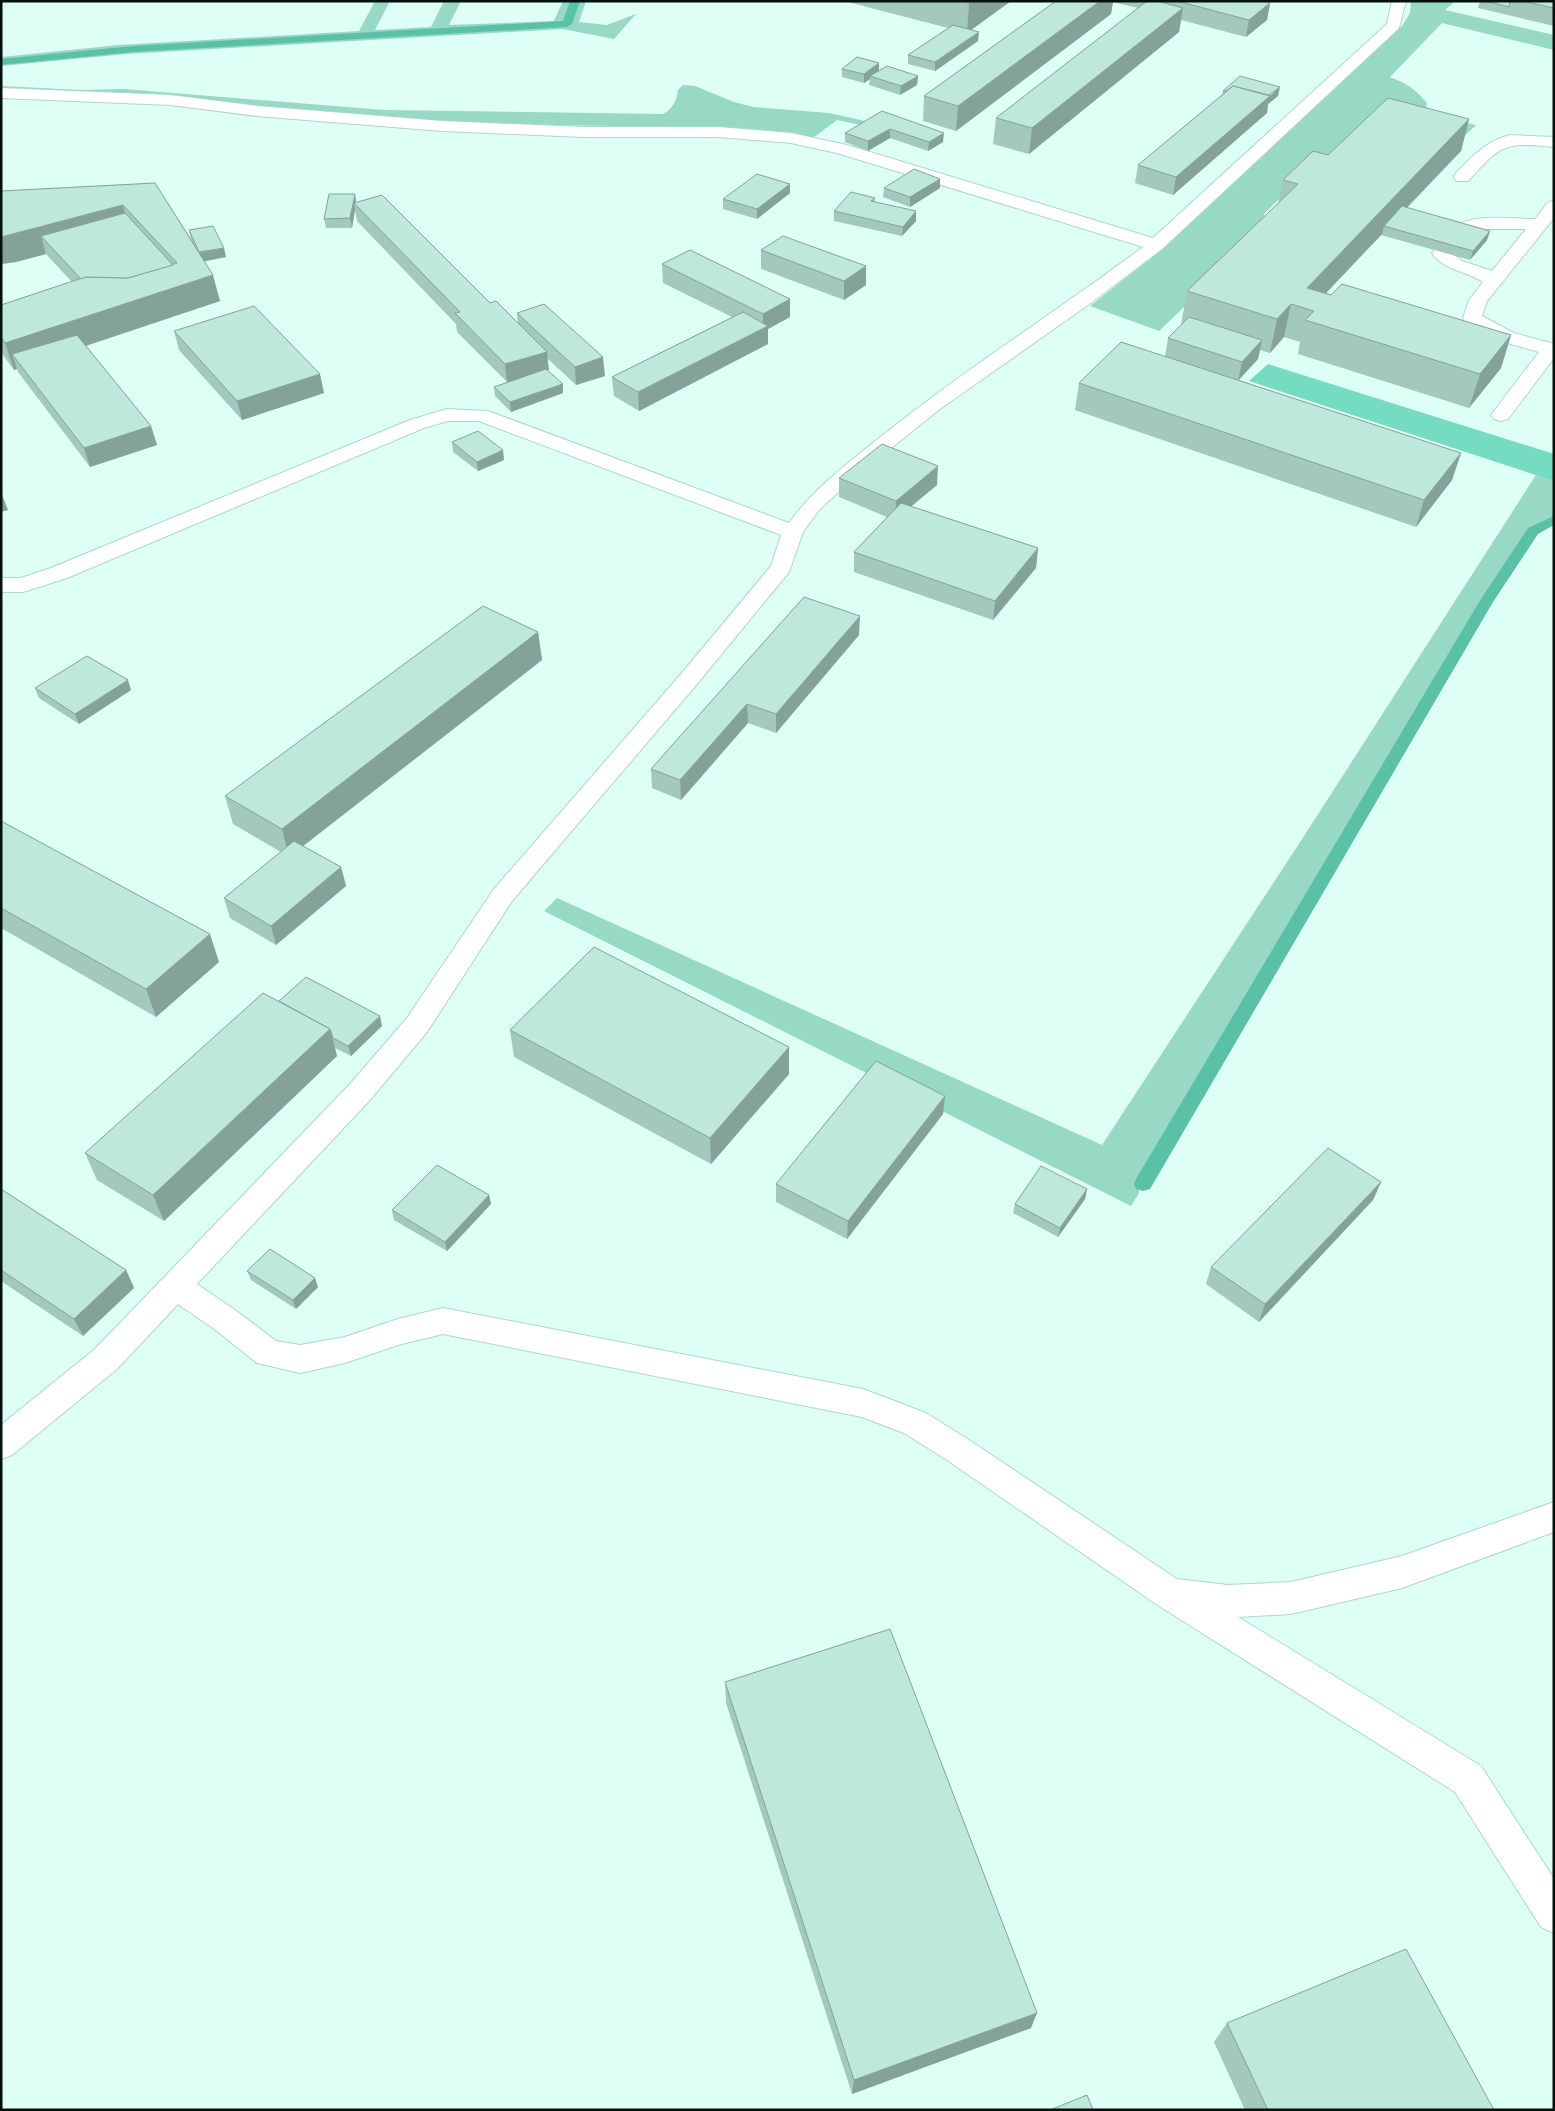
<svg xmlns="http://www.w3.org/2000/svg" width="1555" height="2111" font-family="'Fira Sans',sans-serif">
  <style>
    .green { fill: #98d9c6 }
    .forest { fill: #75dcc1 }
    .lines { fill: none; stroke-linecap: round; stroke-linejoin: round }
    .stream { fill: #5ac1a7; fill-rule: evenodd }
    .service-casing { stroke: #aed7cb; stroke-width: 2 }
    .minor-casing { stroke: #aed7cb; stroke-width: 2 }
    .service { fill: #fff; fill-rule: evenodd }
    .minor { fill: #fff; fill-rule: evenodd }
    .wall { fill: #a3c8bc }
    .shaded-wall { fill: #85a299 }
    .building { fill: #bee8db; stroke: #85a299 }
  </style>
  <rect width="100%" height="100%" fill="#ddfff5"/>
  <g class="green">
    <path d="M375,1H390L375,30L431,27L444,1H461L449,25L554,21L563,1H572L564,23L132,48L1,61V57L119,45L359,31Z"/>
    <path d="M578,1H586L579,22L607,25L636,14L614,39L563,29L127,54L1,66V63L131,50L569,25Z"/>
    <path d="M1411,1H1455L1445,10L1554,35V50L1442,23L1390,77C1409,85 1414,88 1427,103L1425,113L1476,125L1455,145L1299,179L1263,215L1276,219L1159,331L1090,306L1164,248L1402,26L1410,13Z"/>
    <path d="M683,85L695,86L734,102L753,107L829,113L865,121L861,125L837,120L813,138L763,130L727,128L490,124L406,120L258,107L167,94L1,90V86L82,90L124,89L384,110L663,114C672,109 677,101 678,90Z"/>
    <path d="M1536,475L1554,481V517L1529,530L1483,601L1138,1183L1139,1193L1131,1206L544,911L557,898L1102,1145L1306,833Z"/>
  </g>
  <path class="forest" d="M1268,364L1554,454V481L1249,381Z"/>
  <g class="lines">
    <g class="stream">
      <path d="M570,1H580L572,24L567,27L133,52L1,65V59L133,46L563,21Z"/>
      <path d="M1554,516V525L1538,534L1493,602L1150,1189L1143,1191L1136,1189L1134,1184L1136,1179L1479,602L1528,528Z"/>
    </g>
    <defs>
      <g id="service">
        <path d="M1510,135L1554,137V147C1504,142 1502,144 1468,181H1456L1454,177L1456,173C1473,156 1486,141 1510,135Z"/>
        <path d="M1554,201V218L1487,301L1482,316L1514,333L1554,344V358L1508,419L1501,421L1494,419L1491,415L1539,352L1500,341L1465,322L1463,318L1469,300L1483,282C1466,270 1445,272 1432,253L1435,249L1441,248L1447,249L1462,261L1492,271L1526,229H1478L1460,236L1454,235L1451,231C1464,212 1514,219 1535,219L1548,202Z"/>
        <path d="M177,1274L188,1278L235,1310L276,1341L300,1345L345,1337L398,1319L443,1308L863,1389L926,1413L969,1440L1177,1579L1228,1585L1291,1582L1402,1556L1554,1502V1532L1402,1588L1291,1614L1238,1617L1481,1766L1554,1879V1933L1541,1927L1455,1792L1159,1606L947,1460L904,1433L862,1417L443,1334L398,1345L345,1363L300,1373L257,1363L213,1328L166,1296L162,1287L166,1278Z"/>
      </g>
      <path id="minor" d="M1392,1H1406L1399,28L1162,249L1088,305L940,409L855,477L819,510L803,532L789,572L697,684L512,901L427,1032L370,1100L117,1369L12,1455L1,1459V1425L95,1349L350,1084L407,1018L494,889L681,674L771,566L781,535L479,421H448L424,428L67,578L23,592H1V578H21L51,568L410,420L447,409L488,411L789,523C816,486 853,459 888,431C970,366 1059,310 1143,247L837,153L791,143L718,137H583L442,131L257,116L170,105L1,98V88L170,95L257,106L442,121L583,127H718L791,133L847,145L1153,238L1387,24Z"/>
    </defs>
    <use href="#service" class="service-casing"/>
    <use href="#minor" class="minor-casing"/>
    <use href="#service" class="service"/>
    <use href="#minor" class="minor"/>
  </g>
  <g class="wall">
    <path d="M844,1H1011L971,30L978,41L935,71L908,64V55L948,28Z"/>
    <path d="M1056,1H1263L1270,3L1267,20L1246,37L1181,20L1179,32L1029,154L993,144L996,118L1138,8L1113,2L1111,14L956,131L923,121L924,96Z"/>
    <path d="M1480,1H1554V26L1478,8Z"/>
    <path d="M879,63V71L918,76L917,85L900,95L869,85L870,79L864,83L842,77V69Z"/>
    <path d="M1223,91L1278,96L1268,104L1267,113L1173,195L1135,183L1138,165L1222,95Z"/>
    <path d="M882,111L943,142L928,151L890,138L868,151L845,142V133Z"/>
    <path d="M1469,119L1461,151L1407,208L1490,231L1487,240L1470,260L1381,235L1382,234L1326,293L1511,335L1501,368L1469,408L1298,354L1300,342L1284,337L1270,353L1260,350L1258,359L1238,380L1461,453L1452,480L1416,527L1075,410L1079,383L1165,356L1168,338L1181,325L1187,291L1278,204L1283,180L1328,155Z"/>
    <path d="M155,183L191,239L189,230L226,257L205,261L220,301L86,346L151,426L157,445L90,467L18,372L17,369L14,370L1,352V305L72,282L46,254L16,262L1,264V191Z"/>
    <path d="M790,184V193L757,219L723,209V199Z"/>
    <path d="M884,188H940L910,207L883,197Z"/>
    <path d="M355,194L356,202L490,303L518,323L517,313L605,376L576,385L547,358L548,370L563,393L511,412L495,396L494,387L507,382L457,332L456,324L357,221L355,210L352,228H326L324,219Z"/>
    <path d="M875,198V202L916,211V221L902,236L834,221V211Z"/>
    <path d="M761,250L866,266V285L844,300L761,269Z"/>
    <path d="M662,264L790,299V317L768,329V344L639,411L614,396L612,377L732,317L663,283Z"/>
    <path d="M174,331L324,393L242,420L179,350Z"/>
    <path d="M452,442L504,460L478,471L453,452Z"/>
    <path d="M839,478L937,485L911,506L1038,548L1036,568L993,620L854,572V552L887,517L839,497Z"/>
    <path d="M804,597L859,635L776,733L748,723L681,800L652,788L651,769Z"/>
    <path d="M538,632L542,660L303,846L341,867L346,886L276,945L230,918L224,898L281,852L233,824L225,796Z"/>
    <path d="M35,688L131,690L79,724L39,698Z"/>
    <path d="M1,821L219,962L156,1017L1,928Z"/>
    <path d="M279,1001L382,1026L351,1056L335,1048L337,1056L164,1221L97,1180L85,1153Z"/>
    <path d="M510,1030L789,1047V1074L711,1164L514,1057Z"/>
    <path d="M945,1096L943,1114L847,1239L776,1202V1184Z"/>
    <path d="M1381,1182L1373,1200L1259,1322L1206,1284L1211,1267Z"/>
    <path d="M1,1189L126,1270L134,1288L83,1336L1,1281Z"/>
    <path d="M1087,1189L1085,1199L1058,1237L1013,1213L1015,1204Z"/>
    <path d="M489,1195L491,1204L447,1251L394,1220L392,1210Z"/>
    <path d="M247,1271L318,1287L296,1309L251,1280Z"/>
    <path d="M725,1682L1031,2028L852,2094L726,1703Z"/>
    <path d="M1227,2023L1494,2110H1245L1214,2042Z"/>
  </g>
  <g class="shaded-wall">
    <path d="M971,1H1011L967,33L969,3Z"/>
    <path d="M1100,1H1113L1111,14L956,131L958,106Z"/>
    <path d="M1270,3L1267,20L1246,37L1249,20Z"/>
    <path d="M1183,8L1179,32L1029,154L1032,128Z"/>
    <path d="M979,32L978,41L935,71V62Z"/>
    <path d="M879,63V72L870,76V79L864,83V74Z"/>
    <path d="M918,76L917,85L900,95L901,86Z"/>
    <path d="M1280,87L1278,96L1268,104L1267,113L1173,195L1176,177Z"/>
    <path d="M1469,119L1461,151L1388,227L1384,226L1382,234L1310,310L1307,288Z"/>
    <path d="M890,129V138L868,151V141Z"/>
    <path d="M944,133L943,142L928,151L929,142Z"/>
    <path d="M940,179V188L910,207V197Z"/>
    <path d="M790,184V193L757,219V209Z"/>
    <path d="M355,194L356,203H354L355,210L352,228L350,218Z"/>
    <path d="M123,205L130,231L41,236L46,254L16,262L1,264V237Z"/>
    <path d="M916,211V221L902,236L903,227Z"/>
    <path d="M1490,231L1487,240L1470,260L1473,251Z"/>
    <path d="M224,248L226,257L201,262L199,253Z"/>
    <path d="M866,266V285L844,300V281Z"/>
    <path d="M213,275L220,301L22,367L12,354L17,369L14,370L5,343Z"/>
    <path d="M790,299V317L768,329V344L639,411L638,392L763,328V314Z"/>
    <path d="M1291,304L1284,337L1270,353L1277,319Z"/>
    <path d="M1511,335L1501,368L1469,408L1480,374Z"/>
    <path d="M1262,340L1258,359L1238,381L1242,362Z"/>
    <path d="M547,352L549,370L507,383L505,364Z"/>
    <path d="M603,357L605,376L576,385L575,367Z"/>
    <path d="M320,374L324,393L242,420L237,401Z"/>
    <path d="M563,384V393L511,412L510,402Z"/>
    <path d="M151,426L157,445L90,467L84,448Z"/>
    <path d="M503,450L504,460L478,471L477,462Z"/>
    <path d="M1461,453L1452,480L1416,527L1424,500Z"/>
    <path d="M938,466L937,485L895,520L896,501Z"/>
    <path d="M1,492L8,510L1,512Z"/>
    <path d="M1038,548L1036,568L993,620L995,601Z"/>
    <path d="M860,616L859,635L776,733V714Z"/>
    <path d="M538,632L542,660L289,857L282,829Z"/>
    <path d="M128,680L131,690L79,724L75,714Z"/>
    <path d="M747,704L748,723L681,800L680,780Z"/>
    <path d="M341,867L346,886L276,945L271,926Z"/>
    <path d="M210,934L219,962L156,1017L146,989Z"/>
    <path d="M380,1016L382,1026L351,1056L348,1046Z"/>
    <path d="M330,1029L337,1056L164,1221L153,1195Z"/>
    <path d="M789,1047V1074L711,1164L710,1138Z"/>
    <path d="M945,1096L943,1114L847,1239L848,1221Z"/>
    <path d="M1381,1182L1373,1200L1259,1322L1265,1304Z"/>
    <path d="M1087,1189L1085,1199L1058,1237L1060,1228Z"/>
    <path d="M489,1195L491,1204L447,1251L445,1242Z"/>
    <path d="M126,1270L134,1288L83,1336L74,1319Z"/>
    <path d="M315,1278L318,1287L296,1309L293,1300Z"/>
    <path d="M1037,2013L1031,2028L852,2094L854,2080Z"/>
  </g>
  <g class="building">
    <path d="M962,1H971L969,3Z"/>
    <path d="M1056,1H1100L958,106L924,96Z"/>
    <path d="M1147,1H1157L1183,8L1032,128L996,118Z"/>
    <path d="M1177,1H1263L1270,3L1249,20Z"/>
    <path d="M1486,1H1510L1509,7Z"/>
    <path d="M1523,1H1554V8Z"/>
    <path d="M953,25L979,32L935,62L908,55Z"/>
    <path d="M857,57L879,63L864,74L842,69Z"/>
    <path d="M887,66L918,76L901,86L870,76Z"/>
    <path d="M1240,76L1280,87L1269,95L1233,86L1226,91H1223Z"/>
    <path d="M1233,86L1270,96L1176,177L1138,165Z"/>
    <path d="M1388,98L1469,119L1307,288L1331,295L1342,284L1511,335L1480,374L1305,320L1314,311L1291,304L1277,319L1187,291L1298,184L1283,180L1313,151L1328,155Z"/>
    <path d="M882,111L944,133L929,142L890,129L868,141L845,133Z"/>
    <path d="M914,169L940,179L910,197L884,188Z"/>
    <path d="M757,174L790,184L757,209L723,199Z"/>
    <path d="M155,183L213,275L5,343L1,337V305L85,277L128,278L177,263L123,205L1,237V191Z"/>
    <path d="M851,192L875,198L871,201L916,211L903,227L834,211Z"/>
    <path d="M329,194H355L350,218L324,219Z"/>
    <path d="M382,195L490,303L496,301L547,352L505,364L455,313L460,312L354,203Z"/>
    <path d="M1402,206L1490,231L1473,251L1384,226Z"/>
    <path d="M125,213L173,265L128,278L85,277L81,279L41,236Z"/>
    <path d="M213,226L224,248L199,252L189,230Z"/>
    <path d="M783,236L866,266L844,281L761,250Z"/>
    <path d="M690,250L790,299L763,314L662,264Z"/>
    <path d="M544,304L603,357L575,367L517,313Z"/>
    <path d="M254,306L320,374L237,401L174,331Z"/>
    <path d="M743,312L768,326L638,392L612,377Z"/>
    <path d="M1189,317L1262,340L1242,362L1168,338Z"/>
    <path d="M77,335L151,426L84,448L12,354Z"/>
    <path d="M1121,342L1461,453L1424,500L1079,383Z"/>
    <path d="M546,369L563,384L510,402L494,387Z"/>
    <path d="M478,431L503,450L477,462L452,442Z"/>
    <path d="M882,444L938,466L896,501L839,478Z"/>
    <path d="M901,503L1038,548L995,601L854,552Z"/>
    <path d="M804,597L860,616L776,714L747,704L680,780L651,769Z"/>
    <path d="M483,606L538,632L282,829L225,796Z"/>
    <path d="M87,656L128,680L75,714L35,688Z"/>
    <path d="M1,821L210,934L146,989L1,908Z"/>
    <path d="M294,841L341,867L271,926L224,898Z"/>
    <path d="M594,947L789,1047L710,1138L510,1030Z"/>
    <path d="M306,977L380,1016L348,1046L333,1038L330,1029L279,1001Z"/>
    <path d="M263,993L330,1029L153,1195L85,1153Z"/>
    <path d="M876,1061L945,1096L848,1221L776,1184Z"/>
    <path d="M1328,1148L1381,1182L1265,1304L1211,1267Z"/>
    <path d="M437,1165L489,1195L445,1242L392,1210Z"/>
    <path d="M1041,1166L1087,1189L1060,1228L1015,1204Z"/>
    <path d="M1,1189L126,1270L74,1319L1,1270Z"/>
    <path d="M270,1249L315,1278L293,1300L247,1271Z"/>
    <path d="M890,1629L1037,2013L854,2080L725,1682Z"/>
    <path d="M1406,1949L1494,2110H1268L1227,2023Z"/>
    <path d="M1087,2095L1093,2110H1050Z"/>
  </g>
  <rect width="1555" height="2111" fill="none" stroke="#04120e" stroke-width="5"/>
</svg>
